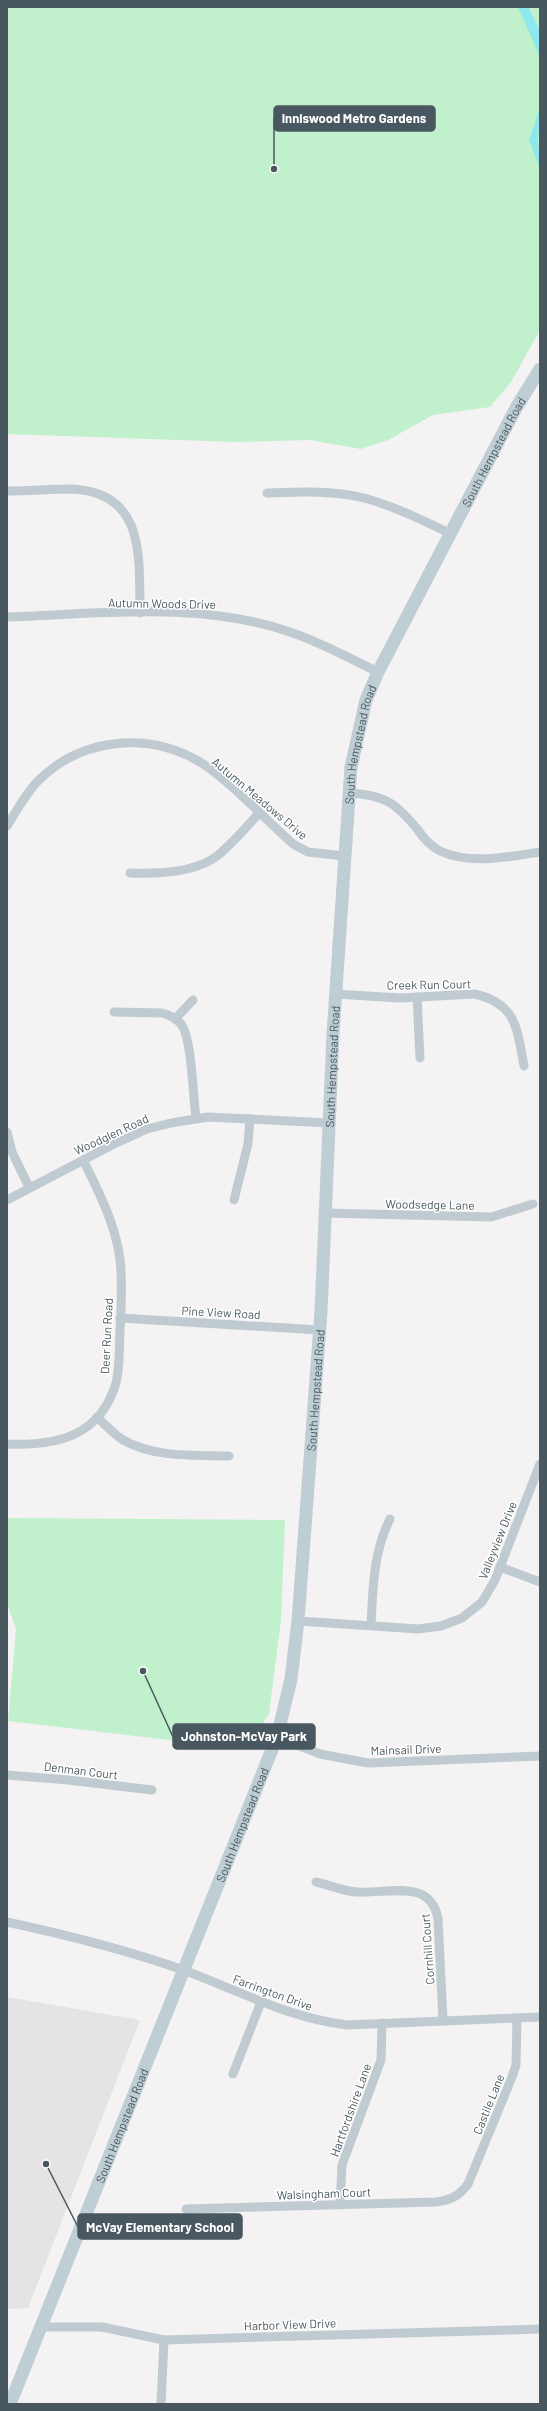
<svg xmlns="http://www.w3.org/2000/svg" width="547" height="2411" font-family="Barlow,sans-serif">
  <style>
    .education { fill: #e5e3e4 }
    .green { fill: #c1f1cc }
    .water { fill: #8de9ee }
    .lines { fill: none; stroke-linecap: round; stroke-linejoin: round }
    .street { stroke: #bfcbd1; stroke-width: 9 }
    .secondary { stroke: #bfcdd5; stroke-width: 13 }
    .labels { text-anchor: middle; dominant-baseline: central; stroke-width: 3; stroke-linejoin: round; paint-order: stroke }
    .street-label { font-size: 12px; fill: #495860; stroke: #fff }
    .leader { fill: none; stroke: #495860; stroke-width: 1.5 }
    .callout-dot { fill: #495860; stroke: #fff; stroke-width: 1.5 }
    .callout { fill: #495860; stroke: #495860; stroke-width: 1.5 }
    .callout-label { font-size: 13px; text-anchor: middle; font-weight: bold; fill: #fff }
  </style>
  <rect width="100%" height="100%" fill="#f4f2f2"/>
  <path class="education" d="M7,1997L140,2020L28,2308L7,2309Z"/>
  <g class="green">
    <path d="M7,7H540V330L511,382L490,407L433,415L388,440L361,449L310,440L235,442L7,434Z"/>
    <path d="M7,1518L285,1520L281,1620L269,1714L246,1749L8,1721L16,1629L7,1604Z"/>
  </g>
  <g class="water">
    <path d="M518,7H528L540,31V57Z"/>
    <path d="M540,108L538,140L540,169L529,140Z"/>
  </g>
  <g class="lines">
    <g class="street">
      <path d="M7,491C28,491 50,489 71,489C146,492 139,557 140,613"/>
      <path d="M267,493C298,492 333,490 364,498C394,506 422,520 449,533"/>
      <path d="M7,617C99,614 201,601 290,632C320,642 349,658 378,672"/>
      <path d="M349,793C385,795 396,803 418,830C423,838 432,847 440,851C470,865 509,857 540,852"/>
      <path d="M7,826C16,812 26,793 38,781C81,738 147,731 200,762C230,781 266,820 293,844L308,852L344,856"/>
      <path d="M130,873C157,874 195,873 217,856C233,843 246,828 259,813"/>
      <path d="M335,994L400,998L475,994C517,1004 517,1029 524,1066"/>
      <path d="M417,997L420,1058"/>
      <path d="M114,1012L162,1013C169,1015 176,1018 181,1024C192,1038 193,1098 196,1118"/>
      <path d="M175,1019L193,1000"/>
      <path d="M7,1132L12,1152L29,1187"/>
      <path d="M7,1200L112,1145L147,1129L171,1123L208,1117L329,1123"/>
      <path d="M234,1200L248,1144L250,1119"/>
      <path d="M325,1213L491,1217L533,1204"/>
      <path d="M120,1318L320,1330"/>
      <path d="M97,1417C105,1425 114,1434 123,1440C155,1458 195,1455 229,1456"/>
      <path d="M7,1444C56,1446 100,1437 116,1383C120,1367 119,1348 120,1332C121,1308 123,1283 120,1259C115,1223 99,1192 83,1160"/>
      <path d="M500,1567L540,1582"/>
      <path d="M298,1621L418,1629L441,1626L462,1618L482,1602L495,1580L540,1464"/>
      <path d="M371,1625C373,1588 373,1553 390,1519"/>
      <path d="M277,1737L320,1754L368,1763L540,1756"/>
      <path d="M7,1775L68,1780L152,1790"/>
      <path d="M316,1882C330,1885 345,1892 358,1892C388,1894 431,1878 438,1919L443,2020"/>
      <path d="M7,1922C67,1935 125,1949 183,1970C238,1990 288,2018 347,2025L540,2017"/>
      <path d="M233,2074L261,2002"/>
      <path d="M340,2205L342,2165L381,2060L382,2023"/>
      <path d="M186,2209L436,2202C451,2200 459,2196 468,2184L512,2077L516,2065L517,2018"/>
      <path d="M41,2327H102L164,2340L540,2329"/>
      <path d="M161,2404L164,2340"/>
    </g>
    <path class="secondary" id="s1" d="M10,2404L277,1737L291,1679L298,1621L321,1312L333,1034L351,767L366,700L378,672L516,408L540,369"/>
  </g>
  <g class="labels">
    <g class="street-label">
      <text stroke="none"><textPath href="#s1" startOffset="2040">South Hempstead Road</textPath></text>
      <text transform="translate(162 603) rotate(1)">Autumn Woods Drive</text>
      <text stroke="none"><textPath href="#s1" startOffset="1716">South Hempstead Road</textPath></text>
      <text transform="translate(260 798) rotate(40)">Autumn Meadows Drive</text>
      <text transform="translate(429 984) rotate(-1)">Creek Run Court</text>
      <text stroke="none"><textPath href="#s1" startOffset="1392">South Hempstead Road</textPath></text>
      <text transform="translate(111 1134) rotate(-25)">Woodglen Road</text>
      <text transform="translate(430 1204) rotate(1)">Woodsedge Lane</text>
      <text transform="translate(221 1312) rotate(3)">Pine View Road</text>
      <text transform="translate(106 1336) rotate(-87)">Deer Run Road</text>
      <text stroke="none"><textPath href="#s1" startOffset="1068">South Hempstead Road</textPath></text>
      <text transform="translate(497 1540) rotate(-68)">Valleyview Drive</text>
      <text transform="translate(406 1749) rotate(-2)">Mainsail Drive</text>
      <text transform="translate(81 1770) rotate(7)">Denman Court</text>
      <text stroke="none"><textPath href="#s1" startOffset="624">South Hempstead Road</textPath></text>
      <text transform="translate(427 1949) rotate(-94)">Cornhill Court</text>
      <text transform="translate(273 1992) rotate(20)">Farrington Drive</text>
      <text transform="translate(488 2104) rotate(-68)">Castile Lane</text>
      <text transform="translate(350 2110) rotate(-70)">Hartfordshire Lane</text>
      <text stroke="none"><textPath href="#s1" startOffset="300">South Hempstead Road</textPath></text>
      <text transform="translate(324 2193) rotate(-2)">Walsingham Court</text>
      <text transform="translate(290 2324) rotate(-2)">Harbor View Drive</text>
    </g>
  </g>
  <path class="leader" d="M274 169L274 118M143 1671L173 1737M46 2164L78 2227"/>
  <g class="callout-dot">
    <circle cx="274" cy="169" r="4"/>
    <circle cx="143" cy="1671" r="4"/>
    <circle cx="46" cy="2164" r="4"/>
  </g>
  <g class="callout">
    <rect x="274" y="106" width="161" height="25" rx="4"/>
    <rect x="173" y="1724" width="142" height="25" rx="4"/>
    <rect x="78" y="2214" width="164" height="25" rx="4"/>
  </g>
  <g class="callout-label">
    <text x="354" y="123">Inniswood Metro Gardens</text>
    <text x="244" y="1741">Johnston-McVay Park</text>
    <text x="160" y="2232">McVay Elementary School</text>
  </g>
  <rect width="547" height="2411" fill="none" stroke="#495860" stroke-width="16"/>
</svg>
